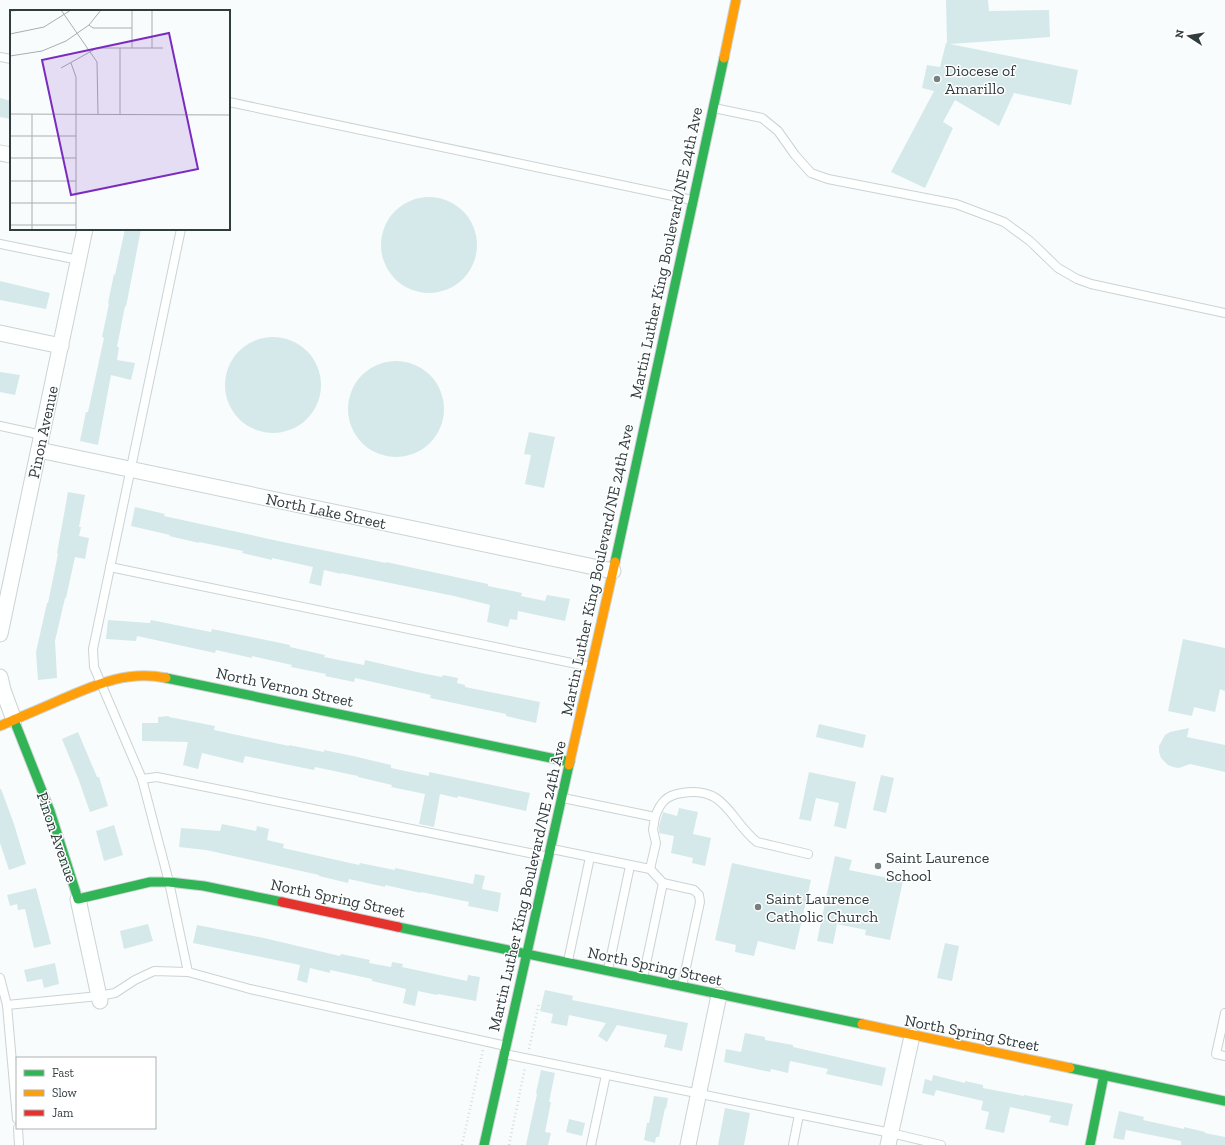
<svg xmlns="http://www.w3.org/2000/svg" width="1225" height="1145" font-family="'Zilla Slab',serif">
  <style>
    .building { fill: #d5e9ea }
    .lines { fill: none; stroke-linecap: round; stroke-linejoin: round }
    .lane-casing { stroke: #ccd3d4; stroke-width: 10 }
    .street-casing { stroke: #ccd3d4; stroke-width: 17 }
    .fast-casing { stroke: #ccd3d4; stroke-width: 11 }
    .slow-casing { stroke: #ccd3d4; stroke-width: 11 }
    .jam-casing { stroke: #ccd3d4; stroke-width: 11 }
    .path { stroke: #d8dbdc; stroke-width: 2.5; stroke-dasharray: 1 3; stroke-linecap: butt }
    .lane { stroke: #feffff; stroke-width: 8 }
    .street { stroke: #feffff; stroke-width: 15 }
    .fast { stroke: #30b455; stroke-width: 9 }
    .slow { stroke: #ff9f0a; stroke-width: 9 }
    .jam { stroke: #e5322d; stroke-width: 9 }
    .poi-dot { fill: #777f82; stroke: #fff; stroke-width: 1.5 }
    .labels { text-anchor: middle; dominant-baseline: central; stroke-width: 3; stroke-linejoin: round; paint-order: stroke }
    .poi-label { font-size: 16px; fill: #313c3f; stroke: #fff; text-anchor: start }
    .street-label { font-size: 16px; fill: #313c3f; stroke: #fff }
    .inset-road { fill: none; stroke: #a8afb1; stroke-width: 1 }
    .view { fill: #7b2cbf; fill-opacity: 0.15; stroke: #7b2cbf; stroke-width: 2 }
    .inset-edge { fill: none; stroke: #313c3f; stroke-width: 2 }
  </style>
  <rect width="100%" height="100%" fill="#f8fcfd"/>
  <g class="building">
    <path d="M946,0H988L989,11L1049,10L1050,37L950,44L1078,70L1071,105L1014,93L999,126L955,100L943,122L953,128L925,188L891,172L934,91L922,88L927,65L940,67L946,43H947Z"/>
    <path d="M0,98L11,101V119L0,117Z"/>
    <circle cx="429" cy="245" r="48"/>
    <path d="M125,229H141L126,307L125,306L117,347H119L117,360L135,363L131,380L111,375L98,445L80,441L86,412H88L104,338L102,337L109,304L108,303L114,274L115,275Z"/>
    <path d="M0,281L50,293L46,309L0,300Z"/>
    <circle cx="273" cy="385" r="48"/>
    <circle cx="396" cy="409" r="48"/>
    <path d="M0,372L20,375L15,395L0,392Z"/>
    <path d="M529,432L555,437L544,488L525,484L531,455L524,454Z"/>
    <path d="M68,492L85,495L79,527H81L79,536L89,538L85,559L75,557L66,598H65L55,641L57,678L38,680L36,652L47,603H48L58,554L57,553Z"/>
    <path d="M135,507L165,514L164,516L283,542L386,563V562L488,584V586L522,593L521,596L545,601L547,595L570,599L565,621L518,611L517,620L510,619L508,627L487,622L490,605L454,596L341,573V574L324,570L321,586L309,583L313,567L272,558V560L242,553L243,551L199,542V543L169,536L170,535L131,526Z"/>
    <path d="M108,620L150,623L151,620L211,632L212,629L290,645V647L325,655L324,657L364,665L365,660L421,673L442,677L443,675L458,678L457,683L465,685V687L540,702L536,723L506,716V714L430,698L431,695L355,678L354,682L325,676L326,674L291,667L292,665L252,656V658L216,650L215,653L137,636L136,641L106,639Z"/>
    <path d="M1183,639L1225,648V691L1220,689L1215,712L1194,707L1192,716L1168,711Z"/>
    <path d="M169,716V717L215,726L214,730L289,746V745L324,752V750L353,756L391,765V768L429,776V772L530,793L526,811L458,796L457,798L440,794L434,827L419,824L425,794L391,787L392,785L358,777V776L315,767L314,770L245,756L243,763L202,753L198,769L183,765L188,742L142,741V723H158V717Z"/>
    <path d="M819,724L866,735L863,748L816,737Z"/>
    <path d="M1189,728L1187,737L1225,745V772L1190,764L1179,768L1173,767L1168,765L1161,758L1159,752V746L1165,735L1170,732Z"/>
    <path d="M78,732L97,777H99L108,806L90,812L78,778L62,739Z"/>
    <path d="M809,772L856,782L846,829L834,826L839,803L816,798L811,821L799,819Z"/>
    <path d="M881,775L894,778L886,813L873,810Z"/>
    <path d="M0,789H1L14,824L26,864L9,870L0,843Z"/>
    <path d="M679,808L698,812L693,834L711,838L705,866L692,863L693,858L671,853L674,836L659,833V826L663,812L677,816Z"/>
    <path d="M222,824L256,831L257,826L269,829L267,840L284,844L283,848L359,865L360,863L395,870V868L473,884L475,874L485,876L482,889L501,893L498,912L468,906L469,902L421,892V893L385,885V887L349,879L348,883L319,876V875L206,850L179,847L181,828L220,831Z"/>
    <path d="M114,825L123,855L104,861L96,831Z"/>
    <path d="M835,856L852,860L849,870L903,881L890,940L865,935L866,930L837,924L833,944L817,941Z"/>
    <path d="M732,863L811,880L795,950L758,941L754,956L735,952L736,945L715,940Z"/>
    <path d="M36,888L51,944L34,948L25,909L18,910L17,904L10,906L7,895Z"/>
    <path d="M148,924L153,941L124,949L120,931Z"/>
    <path d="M197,925L264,938L340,956L341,954L370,960L369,963L391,967L392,962L403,964L402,967L467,981L468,975L480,977L476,1001L438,994L437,995L418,991L415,1006L403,1003L406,989L372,981V979L330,970V973L310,968L307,983L297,980L300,965L193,943Z"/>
    <path d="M945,943L959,946L952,981L937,978Z"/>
    <path d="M55,963L59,984L44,988L42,979L27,982L24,970Z"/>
    <path d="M545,990L573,996L572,1000L688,1023L682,1051L664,1047L667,1035L617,1025L607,1042L598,1036L606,1023L569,1015L567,1026L551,1023L553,1014L540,1011Z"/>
    <path d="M745,1033L765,1037V1040L793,1045V1047L886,1068L882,1086L826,1074L828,1069L790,1061L788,1073L771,1069L770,1072L724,1062L726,1049L741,1052Z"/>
    <path d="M541,1070L555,1073L549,1102H551L545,1132L551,1133L548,1145H526L537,1094L536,1093Z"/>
    <path d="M933,1075L965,1083V1081L983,1085V1088L1024,1096V1095L1073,1104L1068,1126L1049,1122L1051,1116L1010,1107L1004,1133L985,1129L989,1112L981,1110L983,1101L936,1090L934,1096L922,1093L925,1079L932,1081Z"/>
    <path d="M654,1096L668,1098L666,1109L665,1108L659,1137H656L655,1143L644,1140L647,1123H649Z"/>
    <path d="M725,1108L750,1113L744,1145H718Z"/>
    <path d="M1119,1111L1144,1117L1143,1120L1184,1129V1127L1205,1132V1133L1225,1137V1145H1181V1141L1126,1130L1124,1140L1113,1138Z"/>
    <path d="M569,1119L585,1123L582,1136L566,1132Z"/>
  </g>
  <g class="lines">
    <defs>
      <g id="lane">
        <path d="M0,57L11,59"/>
        <path d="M229,102L692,200"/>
        <path d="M714,108L762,118L778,131L795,155L811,173L828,179L956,204L1004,222L1030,241L1058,268L1077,279L1091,284L1225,313"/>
        <path d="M181,229L93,649L94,667L142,779L169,882L188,972L250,989L506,1046"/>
        <path d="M0,244L79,260"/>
        <path d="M0,426L42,435"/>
        <path d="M110,567L591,667"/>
        <path d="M142,779L157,777L549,857"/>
        <path d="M655,817C660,803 666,795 682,793C726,785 730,821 757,842L808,854"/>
        <path d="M552,849L650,869L656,843L653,830L655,817L563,798"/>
        <path d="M650,869L663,883"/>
        <path d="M568,961L590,857"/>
        <path d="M608,970L630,866"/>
        <path d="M0,978L7,1005L17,1119"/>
        <path d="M643,978L663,883L694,890L699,895L700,902L682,986"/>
        <path d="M7,1005L99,996L115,993L135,980L154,971L188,972"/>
        <path d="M1225,1013L1216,1054L1225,1056"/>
        <path d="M505,1054L891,1133L941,1145"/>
        <path d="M18,1128L19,1145"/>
        <path d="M591,1145L606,1075"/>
        <path d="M793,1145L799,1115"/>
      </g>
      <g id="street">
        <path d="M0,153L11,155"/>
        <path d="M0,333L61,346"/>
        <path d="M39,450L613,571"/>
        <path d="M0,634L85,229"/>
        <path d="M0,677L3,690L14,720"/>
        <path d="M78,899L100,1001"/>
        <path d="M688,1145L719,995"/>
        <path d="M888,1145L912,1036"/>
      </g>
      <g id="fast">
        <path d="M615,562L724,58"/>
        <path d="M166,678L570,762"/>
        <path d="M14,720L50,811L78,899L150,882H169L204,886L282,902"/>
        <path d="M398,927L862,1024"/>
        <path d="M1070,1068L1225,1101"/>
        <path d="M484,1145L569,765"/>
        <path d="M1090,1145L1104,1075"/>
      </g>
      <g id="slow">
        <path d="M724,58L736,0"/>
        <path d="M0,726C20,717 40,709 60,700C95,685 126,670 166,678"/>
        <path d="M569,765L615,562"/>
        <path d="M862,1024L1070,1068"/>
      </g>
      <path id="jam" d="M282,902L398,927"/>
    </defs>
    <use href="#lane" class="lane-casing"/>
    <use href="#street" class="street-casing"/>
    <use href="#fast" class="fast-casing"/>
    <use href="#slow" class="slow-casing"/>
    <use href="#jam" class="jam-casing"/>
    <g class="path">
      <path d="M529,1049L539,1003"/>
      <path d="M462,1145L483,1050"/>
      <path d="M509,1145L525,1068"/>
    </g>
    <use href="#lane" class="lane"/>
    <use href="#street" class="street"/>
    <use href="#fast" class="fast"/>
    <use href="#slow" class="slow"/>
    <use href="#jam" class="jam"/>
  </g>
  <g class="poi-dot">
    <circle cx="937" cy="79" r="4"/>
    <circle cx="878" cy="866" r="4"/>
    <circle cx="758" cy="907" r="4"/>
  </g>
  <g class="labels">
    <g class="poi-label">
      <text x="945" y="70">Diocese of<tspan x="945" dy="18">Amarillo</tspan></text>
      <text x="886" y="857">Saint Laurence<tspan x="886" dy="18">School</tspan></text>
      <text x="766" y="898">Saint Laurence<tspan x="766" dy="18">Catholic Church</tspan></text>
    </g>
    <g class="street-label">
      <text transform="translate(666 253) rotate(-78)">Martin Luther King Boulevard/NE 24th Ave</text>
      <text transform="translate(43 432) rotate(-78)">Pinon Avenue</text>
      <text transform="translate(326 511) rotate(12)">North Lake Street</text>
      <text transform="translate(597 570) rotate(-78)">Martin Luther King Boulevard/NE 24th Ave</text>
      <text transform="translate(285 687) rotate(12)">North Vernon Street</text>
      <text transform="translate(57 837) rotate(71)">Pinon Avenue</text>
      <text transform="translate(527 886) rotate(-77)">Martin Luther King Boulevard/NE 24th Ave</text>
      <text transform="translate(338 898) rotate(12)">North Spring Street</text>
      <text transform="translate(655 966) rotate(12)">North Spring Street</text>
      <text transform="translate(972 1033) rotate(11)">North Spring Street</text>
    </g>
  </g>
  <g transform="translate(10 10)">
    <rect width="220" height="220" fill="#f8fcfd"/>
    <path class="inset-road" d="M51,0L87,52L88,104M122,0V38M142,0V38M0,1L12,0M79,15L83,18H122M0,24L34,17L61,0M110,38V104M0,41V58M0,46L32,41L56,31L79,15L91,0M61,53L66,67V220M51,58L87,38H153M0,104L220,105M22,104V220M0,126H66M0,148H66M0,171H66M0,193H66M0,215H66"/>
    <path class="view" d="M159,23L188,159L61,185L32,50Z"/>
    <rect width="220" height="220" class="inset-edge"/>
  </g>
  <rect x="16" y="1057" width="140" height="72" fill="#ffffff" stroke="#adb1b2"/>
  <rect x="24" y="1070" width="20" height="6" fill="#30b455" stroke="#adb1b2"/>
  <text x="52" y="1077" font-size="12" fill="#313c3f">Fast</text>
  <rect x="24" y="1090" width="20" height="6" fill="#ff9f0a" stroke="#adb1b2"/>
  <text x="52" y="1097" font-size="12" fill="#313c3f">Slow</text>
  <rect x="24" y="1110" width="20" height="6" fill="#e5322d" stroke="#adb1b2"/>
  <text x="52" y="1117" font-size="12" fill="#313c3f">Jam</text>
  <g transform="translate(1189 36) rotate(282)" stroke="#ffffff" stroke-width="3" paint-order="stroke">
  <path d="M0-3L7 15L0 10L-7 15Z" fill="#313c3f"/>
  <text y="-6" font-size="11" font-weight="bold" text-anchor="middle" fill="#313c3f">N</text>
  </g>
</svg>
